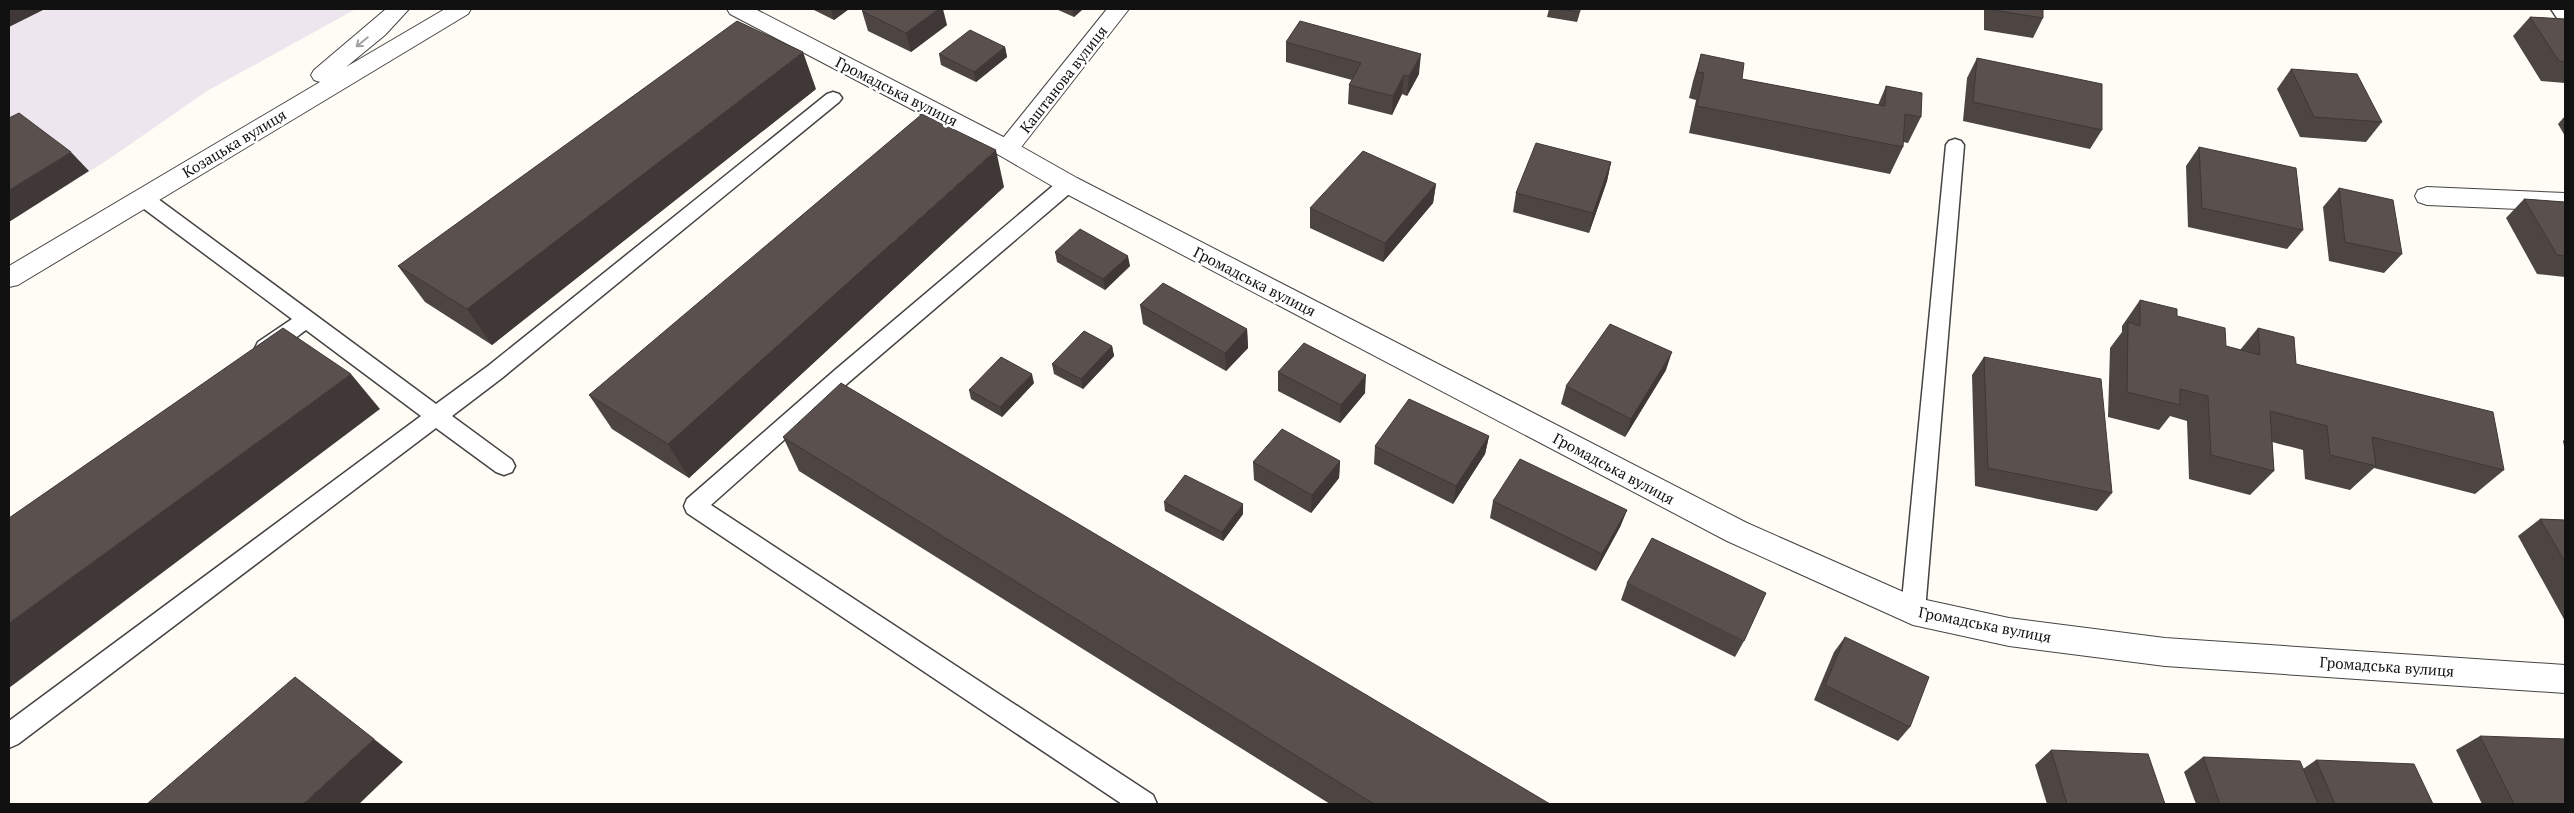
<svg xmlns="http://www.w3.org/2000/svg" width="2574" height="813" font-family="'PT Serif',serif">
  <style>
    .industrial { fill: #ede6ef }
    .lines { fill: none; stroke-linecap: round; stroke-linejoin: round }
    .service-casing { stroke: #444; stroke-width: 3 }
    .minor-casing { stroke: #444; stroke-width: 2 }
    .tertiary-casing { stroke: #444; stroke-width: 2 }
    .service { fill: #fff; fill-rule: evenodd }
    .minor { fill: #fff; fill-rule: evenodd }
    .tertiary { fill: #fff; fill-rule: evenodd }
    .wall { fill: #4d4542 }
    .shaded-wall { fill: #3f3836 }
    .building { fill: #5a504d; stroke: #3f3836 }
    .oneway { stroke: #a0a0a0 }
    .labels { text-anchor: middle; dominant-baseline: central; stroke-width: 5; stroke-linejoin: round; paint-order: stroke }
    .street-label { font-size: 15px; fill: #111; stroke: #fff }
  </style>
  <rect width="100%" height="100%" fill="#fffcf5"/>
  <path class="industrial" d="M9,9H356L207,91L109,159L9,222Z"/>
  <g class="lines">
    <defs>
      <g id="service">
        <path d="M2551,9H2565V22L2559,21Z"/>
        <path d="M833,92L839,94L842,98L839,102L502,378L452,416L512,460L515,466L512,472L504,475L496,472L436,428L18,744L9,748V721L421,416L306,330C293,339 274,359 258,354L255,348L258,342L292,319L136,203L134,198L136,193L143,191L150,193L436,404L488,366L827,94Z"/>
        <path d="M1955,139L1961,141L1964,145L1925,611L1921,618L1913,621L1905,618L1901,611L1946,145L1949,141Z"/>
        <path d="M1068,177L1075,179L1077,184L1075,189L849,382L711,505L1153,795L1157,804H1122L687,513L684,506L687,499L835,370L1061,179Z"/>
      </g>
      <g id="minor">
        <path d="M386,9H409L385,35L346,67L445,9H471L468,14L18,285L9,287V266L320,82L314,80L311,75L314,70Z"/>
        <path d="M1107,9H1129L1015,155L1007,157L999,155L995,149L999,143Z"/>
        <path d="M2427,187L2565,193V211L2427,205L2418,202L2415,196L2418,190Z"/>
      </g>
      <path id="tertiary" d="M727,9H755L1015,143L1077,178L1747,523L1917,598L2009,618L2165,638L2565,665V693L2165,666L2009,646L1913,625L1727,541L1059,190L999,155L730,14Z"/>
    </defs>
    <use href="#service" class="service-casing"/>
    <use href="#minor" class="minor-casing"/>
    <use href="#tertiary" class="tertiary-casing"/>
    <use href="#service" class="service"/>
    <use href="#minor" class="minor"/>
    <use href="#tertiary" class="tertiary"/>
  </g>
  <g class="wall">
    <path d="M812,9H849L834,20Z"/>
    <path d="M1056,9H1083L1074,17Z"/>
    <path d="M1549,9H1581L1577,22L1547,17Z"/>
    <path d="M1984,9H2043V18L2033,38L1984,30Z"/>
    <path d="M862,11L947,25L911,52L868,31Z"/>
    <path d="M2530,17L2565,19V83L2541,81L2513,36Z"/>
    <path d="M1286,42L1419,74L1407,96L1402,94L1392,115L1348,104L1349,85L1352,80L1286,62Z"/>
    <path d="M1005,47L1007,57L976,82L941,65L939,54Z"/>
    <path d="M1701,54L1742,79L1878,105L1886,86L1921,117L1908,143L1903,142V147L1890,174L1689,133L1696,100L1689,98L1693,81Z"/>
    <path d="M1977,58L2102,130L2090,149L1963,121L1967,78Z"/>
    <path d="M2291,69L2382,122L2366,142L2300,137L2277,89Z"/>
    <path d="M816,89L492,345L425,302L398,266Z"/>
    <path d="M2565,116V136L2558,124Z"/>
    <path d="M2199,147L2303,230L2287,249L2188,227L2186,166Z"/>
    <path d="M1611,162L1607,181L1589,233L1513,212L1516,193Z"/>
    <path d="M1436,184L1433,203L1383,262L1310,228V208Z"/>
    <path d="M1004,187L689,478L612,429L589,395Z"/>
    <path d="M2339,188L2402,254L2384,273L2329,261L2323,207Z"/>
    <path d="M2524,199L2565,202V277L2537,274L2506,218Z"/>
    <path d="M1055,252L1130,266L1105,290L1057,262Z"/>
    <path d="M2140,300L2177,316L2226,346L2240,350L2258,328L2296,364L2504,470L2475,494L2374,468L2350,490L2305,479L2303,450L2272,442L2274,471L2250,495L2189,479L2187,421L2170,416L2159,430L2108,417L2110,348L2122,332V326Z"/>
    <path d="M1140,305L1247,329L1248,348L1226,371L1143,324Z"/>
    <path d="M1112,346L1114,356L1083,389L1054,374L1052,364Z"/>
    <path d="M1984,357L2112,493L2097,511L1975,486L1972,375Z"/>
    <path d="M1666,370L1625,437L1561,404L1566,386Z"/>
    <path d="M1278,372L1365,393L1340,423L1278,391Z"/>
    <path d="M1034,383L1002,417L971,399L969,390Z"/>
    <path d="M1489,436L1485,454L1453,504L1374,464L1375,446Z"/>
    <path d="M783,437L1550,804H1330L799,471Z"/>
    <path d="M2565,439V451L2563,441Z"/>
    <path d="M1340,461L1339,478L1311,513L1254,480L1253,462Z"/>
    <path d="M1493,501L1627,510L1620,527L1596,571L1490,518Z"/>
    <path d="M1164,502L1243,514L1223,541L1165,511Z"/>
    <path d="M2540,519L2565,520V621L2518,536Z"/>
    <path d="M1627,583L1744,641L1735,657L1621,600Z"/>
    <path d="M1845,637L1910,727L1898,741L1814,700L1834,652Z"/>
    <path d="M2480,736L2565,804H2482L2456,750Z"/>
    <path d="M2051,750L2165,804H2047L2035,765Z"/>
    <path d="M2203,757L2303,769L2316,760L2433,804H2196L2184,772Z"/>
  </g>
  <g class="shaded-wall">
    <path d="M9,9H45L9,27Z"/>
    <path d="M831,9H849L834,20Z"/>
    <path d="M938,9H943L947,25L911,52L906,33Z"/>
    <path d="M1072,9H1083L1074,17Z"/>
    <path d="M1005,47L1007,57L976,82L974,72Z"/>
    <path d="M803,52L816,89L492,345L467,309Z"/>
    <path d="M1421,54L1419,74L1407,96L1409,76Z"/>
    <path d="M1404,75L1402,94L1392,115L1393,96Z"/>
    <path d="M996,150L1004,187L689,478L668,444Z"/>
    <path d="M71,152L89,171L9,222V190Z"/>
    <path d="M1611,162L1607,181L1589,233L1593,213Z"/>
    <path d="M1436,184L1433,203L1383,262L1385,243Z"/>
    <path d="M1128,256L1130,266L1105,290L1103,279Z"/>
    <path d="M1247,329L1248,348L1226,371L1225,353Z"/>
    <path d="M1112,346L1114,356L1083,389L1081,379Z"/>
    <path d="M1672,352L1666,370L1625,437L1631,419Z"/>
    <path d="M351,374L380,409L9,688V623Z"/>
    <path d="M1032,374L1034,383L1002,417L1000,407Z"/>
    <path d="M1366,375L1365,393L1340,423L1341,405Z"/>
    <path d="M1489,436L1485,454L1453,504L1456,486Z"/>
    <path d="M1340,461L1339,478L1311,513L1312,495Z"/>
    <path d="M1243,504V514L1223,541L1222,532Z"/>
    <path d="M1627,510L1620,527L1596,571L1602,554Z"/>
    <path d="M374,739L403,762L359,804H303Z"/>
  </g>
  <g class="building">
    <path d="M865,9H938L906,33L862,11Z"/>
    <path d="M1560,9H1580L1579,12Z"/>
    <path d="M1993,9H2043V18L1993,10Z"/>
    <path d="M2530,17L2565,19V62L2559,61Z"/>
    <path d="M737,21L803,52L467,309L398,266Z"/>
    <path d="M1300,21L1421,54L1409,76L1404,75L1393,96L1349,85L1361,63L1286,42Z"/>
    <path d="M970,30L1005,47L974,72L939,54Z"/>
    <path d="M1701,54L1744,63L1742,79L1885,106L1886,86L1922,93L1921,117L1905,114L1903,147L1697,106L1704,73L1697,72Z"/>
    <path d="M1977,58L2102,84V130L1973,102Z"/>
    <path d="M2291,69L2357,74L2382,122L2314,117Z"/>
    <path d="M19,113L71,152L9,190V118Z"/>
    <path d="M922,114L996,150L668,444L589,395Z"/>
    <path d="M1536,143L1611,162L1593,213L1516,193Z"/>
    <path d="M2199,147L2296,168L2303,230L2202,208Z"/>
    <path d="M1363,151L1436,184L1385,243L1310,208Z"/>
    <path d="M2339,188L2393,200L2402,254L2345,242Z"/>
    <path d="M2524,199L2565,202V256L2557,255Z"/>
    <path d="M1080,229L1128,256L1103,279L1055,252Z"/>
    <path d="M1163,283L1247,329L1225,353L1140,305Z"/>
    <path d="M2140,300L2177,309V316L2225,328L2226,346L2260,355L2258,328L2294,337L2296,364L2493,412L2504,470L2372,437L2376,466L2330,455L2327,426L2270,411L2274,471L2211,455L2208,396L2180,389V405L2127,392L2128,322L2140,326Z"/>
    <path d="M1610,324L1672,352L1631,419L1566,386Z"/>
    <path d="M283,328L351,374L9,623V518Z"/>
    <path d="M1084,331L1112,346L1081,379L1052,364Z"/>
    <path d="M1304,343L1366,375L1341,405L1278,372Z"/>
    <path d="M1001,357L1032,374L1000,407L969,390Z"/>
    <path d="M1984,357L2101,379L2112,493L1988,468Z"/>
    <path d="M841,383L1550,804H1374L783,437Z"/>
    <path d="M1409,399L1489,436L1456,486L1375,446Z"/>
    <path d="M1282,429L1340,461L1312,495L1253,462Z"/>
    <path d="M1520,459L1627,510L1602,554L1493,501Z"/>
    <path d="M1185,475L1243,504L1222,532L1164,502Z"/>
    <path d="M2540,519L2565,520V562Z"/>
    <path d="M1652,538L1766,593L1744,641L1627,583Z"/>
    <path d="M1845,637L1929,677L1910,727L1825,685Z"/>
    <path d="M295,677L374,739L303,804H147Z"/>
    <path d="M2480,736L2565,739V804H2514Z"/>
    <path d="M2051,750L2148,754L2165,804H2067Z"/>
    <path d="M2203,757L2300,761L2318,804H2220Z"/>
    <path d="M2316,760L2414,764L2433,804H2335Z"/>
  </g>
  <defs><path id="oneway-shaft" d="M-6 0H5M1.5-3L5.5 0L1.5 3" fill="none" stroke-width="1.6" stroke-linecap="round" stroke-linejoin="round" transform="scale(1.25)"/></defs>
  <use class="oneway" href="#oneway-shaft" transform="translate(362 42) rotate(141)"/>
  <g class="labels">
    <g class="street-label">
      <text transform="translate(1063 79) rotate(-52)">Каштанова вулиця</text>
      <text transform="translate(897 91) rotate(27)">Громадська вулиця</text>
      <text transform="translate(234 143) rotate(-31)">Козацька вулиця</text>
      <text transform="translate(1255 281) rotate(27)">Громадська вулиця</text>
      <text transform="translate(1614 468) rotate(28)">Громадська вулиця</text>
      <text transform="translate(1985 624) rotate(11)">Громадська вулиця</text>
      <text transform="translate(2387 666) rotate(4)">Громадська вулиця</text>
    </g>
  </g>
  <rect width="2574" height="813" fill="none" stroke="#111111" stroke-width="20"/>
</svg>
